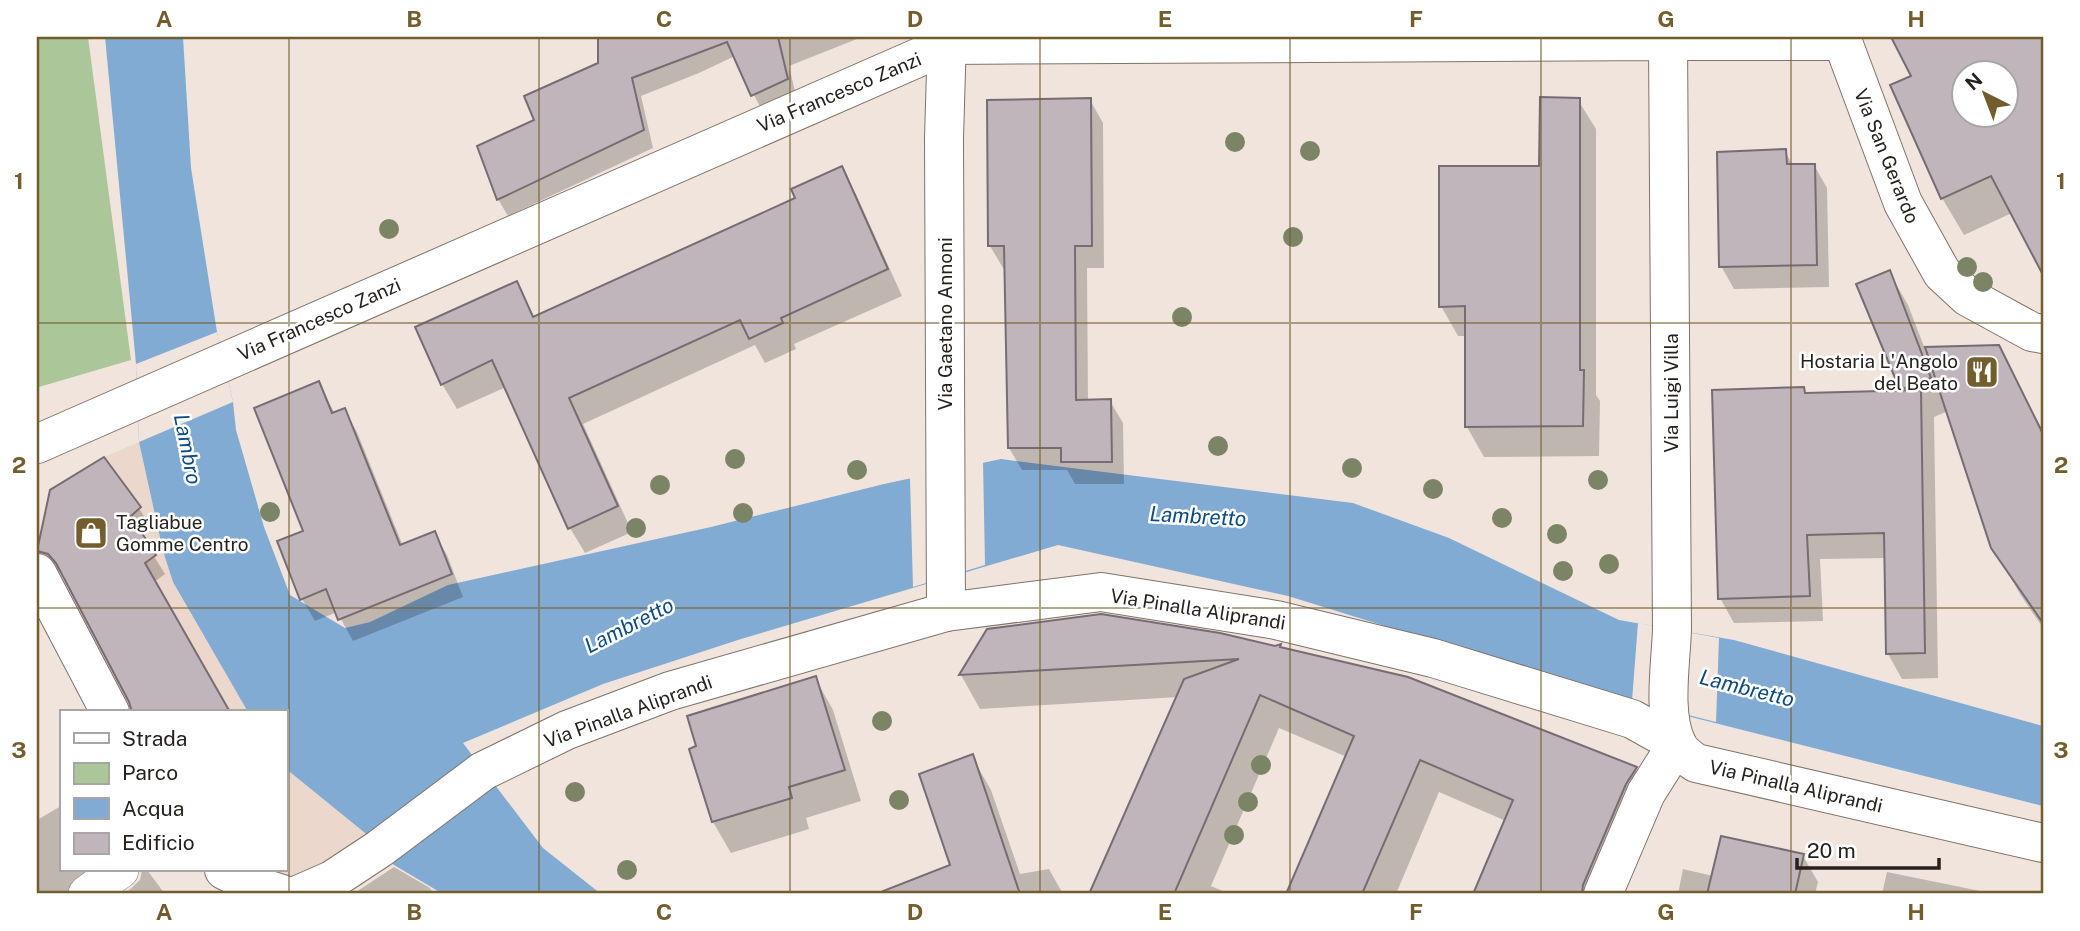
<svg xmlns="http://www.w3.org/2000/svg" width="2080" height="931" font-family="'Public Sans',sans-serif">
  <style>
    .built { fill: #ebd7cb }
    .green { fill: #abc79a }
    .water { fill: #82abd4 }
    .pier { fill: #f1e4dc }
    .shadow { fill: #0003; fill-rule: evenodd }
    .building { fill: #c1b5bc; stroke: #776c73; stroke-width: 2; fill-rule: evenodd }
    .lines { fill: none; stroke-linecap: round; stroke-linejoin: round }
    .pedestrian-casing { stroke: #7f736d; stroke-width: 38 }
    .minor-casing { stroke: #7f736d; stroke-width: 40 }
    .tertiary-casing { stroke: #7f736d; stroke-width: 40 }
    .pedestrian { stroke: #fff; stroke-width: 37 }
    .minor { stroke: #fff; stroke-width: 38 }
    .tertiary { stroke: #fff; stroke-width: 38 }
    .tree { fill: #7b8565 }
    .grid { fill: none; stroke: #735d2d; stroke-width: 2; stroke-opacity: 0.55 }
    .labels { text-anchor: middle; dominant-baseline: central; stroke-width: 5; stroke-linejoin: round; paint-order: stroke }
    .street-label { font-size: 19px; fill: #26211e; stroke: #fff }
    .poi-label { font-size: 19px; fill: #26211e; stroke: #fff; text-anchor: end }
    .water-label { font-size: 21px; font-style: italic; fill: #0d4c80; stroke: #fff }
    .neatline { fill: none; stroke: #735d2d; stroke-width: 2.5 }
    .grid-label { font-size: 23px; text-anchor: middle; font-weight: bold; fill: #735d2d }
  </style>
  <rect width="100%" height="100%" fill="#f1e4dc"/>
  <g class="built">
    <path d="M139,442L163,551L173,582L248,712H130L70,606L37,554L50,490L104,457Z"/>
    <path d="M285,768L370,837L317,874L286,877L272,870H285Z"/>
  </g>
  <path class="green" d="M37,37H88L131,360L39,387L37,384Z"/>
  <path class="water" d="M105,37H183L191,168L217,332L233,402L236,430L264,527L290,595L345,628L370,622L448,585L711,527L884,484L1001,459L1353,503L1449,538L1619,620L1734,640L2043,726V806L1620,699L1288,596L1058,545L741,639L603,684L463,743L543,848L601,894H443L389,862L370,837L285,768V712H248L173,582L163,551L139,442L136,364Z"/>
  <g class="pier">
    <path d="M217,332L233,402L139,442L136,364Z"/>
    <path d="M983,462L985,565L913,587L910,478Z"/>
    <path d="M1638,623L1719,638L1716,722L1632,701Z"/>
  </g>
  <g class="shadow">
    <path d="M599,37H862L789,66L796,96L763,113L735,56L699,73L641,96L653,148L508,216L498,199L536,121L600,64Z"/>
    <path d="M1893,37H2043V271L2012,213L1964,235L1942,198L1914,77ZM1965,74H2007V116H1965Z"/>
    <path d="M1090,100L1103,123L1104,268H1087L1088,401H1110L1123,423L1124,484H1075L1067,470H1022L1009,448L1006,268H1003L990,246L989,102Z"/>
    <path d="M1578,100L1596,129V395L1600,401L1599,456L1484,457L1467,427L1466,336H1458L1441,306L1541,167Z"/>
    <path d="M1785,151L1793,166L1814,165L1827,188L1829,287L1734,289L1721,266Z"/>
    <path d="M841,168L856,194L902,296L794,344L796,349L765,363L755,345L583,424L632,532L585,553L570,528L506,387L457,409L442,384L516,283L535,318L798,198Z"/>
    <path d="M1889,272L1908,305L1925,349L1998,347L2043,431V628L2020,594L1993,547L1948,411L1934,417L1938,678L1902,679L1888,654L1886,558L1820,559L1823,621L1734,623L1720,598L1803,388L1806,395L1904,392Z"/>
    <path d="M319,383L335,414L344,410L357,432L403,546L434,533L447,555L463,597L353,641L337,612L315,621L302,599Z"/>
    <path d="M139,508L150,526L140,534L165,574L154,582L229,712H133L131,701L67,579L60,572L49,569L38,551Z"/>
    <path d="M988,630L1275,648L1280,646L1283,650L1635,768L1655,802L1612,894H1475L1506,821L1439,792L1396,894H1288L1347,757L1279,728L1211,886L1230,894H1091L1178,697L980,709L961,675Z"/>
    <path d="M815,678L833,710L861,801L806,818L809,829L731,853L713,822L692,750Z"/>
    <path d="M972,757L991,790L1020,874L1049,869L1063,894H916L912,882L952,866Z"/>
    <path d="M61,806V870H121L86,894H37V820Z"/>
    <path d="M1803,856L1818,882L1815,894H1678L1683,869L1713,876Z"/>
    <path d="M394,867L430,888L434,894H353Z"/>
    <path d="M142,870H147L165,894H125L140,880Z"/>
    <path d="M1887,872L1995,894H1882Z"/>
  </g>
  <g class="building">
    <path d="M598,37H778L788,79L751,96L727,42L632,78L644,130L497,200L477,146L534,120L524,96L598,63Z"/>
    <path d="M1891,37H2043V275L1991,176L1941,199L1890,85L1911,76ZM1964,74H2006V116H1964Z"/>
    <path d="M1540,97L1580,98V370H1584L1583,426L1465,427V306L1439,307V166H1539Z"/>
    <path d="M1091,98L1092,246H1075L1076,400L1111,399L1112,462H1061V448H1008L1004,246H988L987,100Z"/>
    <path d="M1786,149L1787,164H1815L1817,265L1719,267L1717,152Z"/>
    <path d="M842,166L888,269L781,318L783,323L749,339L740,320L569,398L618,506L568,529L492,360L441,385L415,327L517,281L533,317L795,198L791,189Z"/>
    <path d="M1890,270L1931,378L1900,390L1856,284Z"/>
    <path d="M1999,345L2043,434V623L1991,548L1925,347Z"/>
    <path d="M319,381L332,413L345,408L400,545L435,531L452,574L338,620L326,589L300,600L277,541L303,531L254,408Z"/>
    <path d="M1804,387L1805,393L1921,390L1925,653L1886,654L1884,533L1807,535L1810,596L1718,599L1712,390Z"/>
    <path d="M104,457L141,507L131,516L156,555L145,563L230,712H132L129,702L56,563L48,554L37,551L50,490Z"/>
    <path d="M1101,614L1220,633L1275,646L1281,644L1280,647L1408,677L1637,767L1626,784L1583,885L1582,894H1473L1513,800L1420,760L1362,894H1286L1354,736L1260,695L1174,894H1089L1184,679L1239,659L959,675L987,629Z"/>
    <path d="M816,676L845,770L789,787L792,798L712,822L689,749L696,746L687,716Z"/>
    <path d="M973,754L1020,894H884L883,891L950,865L919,774Z"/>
    <path d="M1721,836L1804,854L1795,894H1707Z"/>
  </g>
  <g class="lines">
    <defs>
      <path id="pedestrian" d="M87,894L120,870"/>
      <g id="minor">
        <path d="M1668,37V41H1842"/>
        <path d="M1841,37L1903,203L1942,273L1968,297L2032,332L2043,334"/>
        <path d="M37,573L110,712"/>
        <path d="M946,612L944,138L947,37"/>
        <path d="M224,870L254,885L282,894"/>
        <path d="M300,894L332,880L379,849L483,771L567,730L670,691L946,612L1101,592L1276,620L1433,658L1632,719L1677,744L1646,793L1603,894"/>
      </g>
      <path id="tertiary" d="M37,444L947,45L1668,41L1672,629C1671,663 1662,713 1677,744C1681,753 1689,758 1696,763L2043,843"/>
    </defs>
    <use href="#pedestrian" class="pedestrian-casing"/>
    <use href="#minor" class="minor-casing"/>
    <use href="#tertiary" class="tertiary-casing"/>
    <use href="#pedestrian" class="pedestrian"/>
    <use href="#minor" class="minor"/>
    <use href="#tertiary" class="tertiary"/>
  </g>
  <g class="tree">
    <circle cx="1235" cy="142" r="10"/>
    <circle cx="1310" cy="151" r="10"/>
    <circle cx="389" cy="229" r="10"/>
    <circle cx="1293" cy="237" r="10"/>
    <circle cx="1967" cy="267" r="10"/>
    <circle cx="1983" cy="282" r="10"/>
    <circle cx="1182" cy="317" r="10"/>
    <circle cx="1218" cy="446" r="10"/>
    <circle cx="735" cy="459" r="10"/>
    <circle cx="1352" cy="468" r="10"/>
    <circle cx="857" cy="470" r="10"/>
    <circle cx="1598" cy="480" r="10"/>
    <circle cx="660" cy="485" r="10"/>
    <circle cx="1433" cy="489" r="10"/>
    <circle cx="270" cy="512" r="10"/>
    <circle cx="743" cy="513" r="10"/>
    <circle cx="1502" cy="518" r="10"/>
    <circle cx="636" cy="528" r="10"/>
    <circle cx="1557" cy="534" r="10"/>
    <circle cx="1609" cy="564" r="10"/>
    <circle cx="1563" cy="571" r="10"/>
    <circle cx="882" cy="721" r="10"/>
    <circle cx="1261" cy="765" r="10"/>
    <circle cx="575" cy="792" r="10"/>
    <circle cx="899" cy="800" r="10"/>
    <circle cx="1248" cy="802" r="10"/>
    <circle cx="1234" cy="835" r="10"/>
    <circle cx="627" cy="870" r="10"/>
  </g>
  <path class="grid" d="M289,37V894M539,37V894M790,37V894M1040,37V894M1290,37V894M1541,37V894M1791,37V894M37,323H2043M37,608H2043"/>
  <defs>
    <symbol id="restaurant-square" viewBox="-11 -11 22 22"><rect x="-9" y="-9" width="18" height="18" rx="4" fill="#735d2d" stroke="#fff"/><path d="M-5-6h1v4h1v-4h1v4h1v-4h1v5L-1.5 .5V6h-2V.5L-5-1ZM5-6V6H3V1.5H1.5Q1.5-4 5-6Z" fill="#fff"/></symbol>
    <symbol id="shop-square" viewBox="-11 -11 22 22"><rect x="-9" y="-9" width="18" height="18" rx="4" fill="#735d2d" stroke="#fff"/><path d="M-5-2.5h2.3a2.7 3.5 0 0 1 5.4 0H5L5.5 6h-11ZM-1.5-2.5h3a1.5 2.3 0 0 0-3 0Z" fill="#fff"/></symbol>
  </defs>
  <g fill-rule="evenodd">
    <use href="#restaurant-square" x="1963" y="353" width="38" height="38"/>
    <use href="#shop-square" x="72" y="514" width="38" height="38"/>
  </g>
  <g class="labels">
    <g class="street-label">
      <text transform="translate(839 92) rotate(-23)">Via Francesco Zanzi</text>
      <text transform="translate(1887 156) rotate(68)">Via San Gerardo</text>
      <text transform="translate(319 319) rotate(-24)">Via Francesco Zanzi</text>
      <text transform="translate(945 324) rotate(-90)">Via Gaetano Annoni</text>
      <text transform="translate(1671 393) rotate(-90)">Via Luigi Villa</text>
      <text transform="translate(1198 609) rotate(9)">Via Pinalla Aliprandi</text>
      <text transform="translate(628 711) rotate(-20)">Via Pinalla Aliprandi</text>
      <text transform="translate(1796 786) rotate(13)">Via Pinalla Aliprandi</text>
    </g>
    <g class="poi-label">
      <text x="1958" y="361">Hostaria L'Angolo<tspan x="1958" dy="22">del Beato</tspan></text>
      <text x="116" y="522" text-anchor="start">Tagliabue<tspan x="116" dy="22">Gomme Centro</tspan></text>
    </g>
    <g class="water-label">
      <text transform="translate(188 449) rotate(79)">Lambro</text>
      <text transform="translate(1198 516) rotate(3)">Lambretto</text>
      <text transform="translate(629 625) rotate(-27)">Lambretto</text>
      <text transform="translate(1747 688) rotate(14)">Lambretto</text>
    </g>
  </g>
  <rect width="2080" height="931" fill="none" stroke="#ffffff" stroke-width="77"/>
  <rect x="60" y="710" width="228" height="161" fill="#ffffff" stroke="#a8a6a5" stroke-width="2"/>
  <rect x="74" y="733" width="35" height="10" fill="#ffffff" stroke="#a8a6a5" stroke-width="2"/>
  <text x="122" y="746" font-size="21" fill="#26211e">Strada</text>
  <rect x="74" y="763" width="35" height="21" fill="#abc79a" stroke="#a8a6a5" stroke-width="2"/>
  <text x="122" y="780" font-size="21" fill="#26211e">Parco</text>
  <rect x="74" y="798" width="35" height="21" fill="#82abd4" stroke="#a8a6a5" stroke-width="2"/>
  <text x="122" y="816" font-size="21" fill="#26211e">Acqua</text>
  <rect x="74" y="833" width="35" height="21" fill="#c1b5bc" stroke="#a8a6a5" stroke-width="2"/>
  <text x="122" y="850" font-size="21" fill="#26211e">Edificio</text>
  <g transform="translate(1985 94) rotate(318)"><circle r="33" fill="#ffffff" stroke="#a8a6a5" stroke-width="2"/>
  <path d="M0-5L12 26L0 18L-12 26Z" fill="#735d2d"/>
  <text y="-10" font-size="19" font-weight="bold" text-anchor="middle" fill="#26211e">N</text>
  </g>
  <path d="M1797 858v10h142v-10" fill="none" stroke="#26211e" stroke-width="3.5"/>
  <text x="1807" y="858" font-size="21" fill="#26211e" stroke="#ffffff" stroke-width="5" paint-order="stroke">20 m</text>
  <rect x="38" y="38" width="2004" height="854" class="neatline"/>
  <g class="grid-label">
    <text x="164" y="27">A</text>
    <text x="414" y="27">B</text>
    <text x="664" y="27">C</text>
    <text x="915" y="27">D</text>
    <text x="1165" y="27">E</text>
    <text x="1416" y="27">F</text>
    <text x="1666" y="27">G</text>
    <text x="1916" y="27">H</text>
    <text x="19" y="189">1</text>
    <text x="2061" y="189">1</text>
    <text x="19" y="473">2</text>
    <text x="2061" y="473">2</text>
    <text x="19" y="758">3</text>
    <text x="2061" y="758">3</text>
    <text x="164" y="920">A</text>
    <text x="414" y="920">B</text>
    <text x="664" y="920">C</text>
    <text x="915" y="920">D</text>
    <text x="1165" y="920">E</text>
    <text x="1416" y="920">F</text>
    <text x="1666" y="920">G</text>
    <text x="1916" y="920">H</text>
  </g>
</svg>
